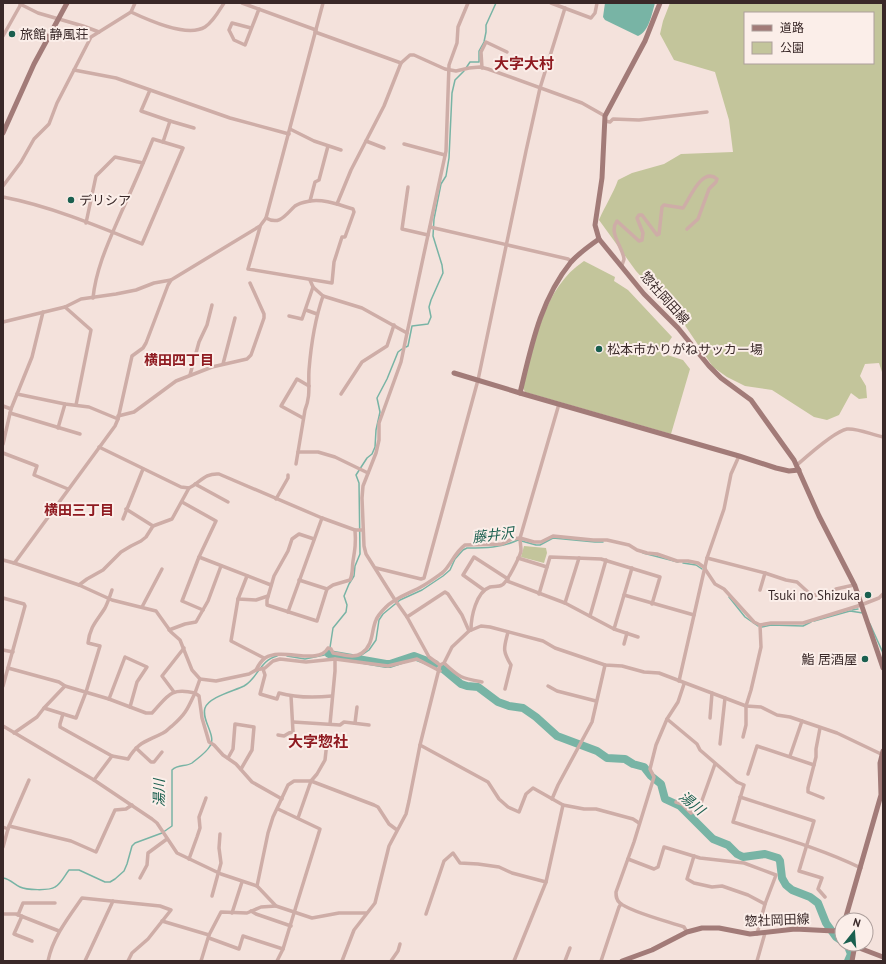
<svg xmlns="http://www.w3.org/2000/svg" width="886" height="964" font-family="'PT Sans','Noto Sans JP',sans-serif">
  <style>
    .green { fill: #c3c59b; fill-rule: evenodd }
    .water { fill: #78b4a5 }
    .lines { fill: none; stroke-linecap: round; stroke-linejoin: round }
    .stream { stroke: #78b4a5; stroke-width: 1.5 }
    .river { stroke: #78b4a5; stroke-width: 8 }
    .street { stroke: #ceada7; stroke-width: 3.5 }
    .secondary { stroke: #a27b78; stroke-width: 5 }
    .poi-dot { fill: #1a5f4f; stroke: #fbeee9; stroke-width: 1.5 }
    .labels { text-anchor: middle; dominant-baseline: central; stroke-width: 4; stroke-linejoin: round; paint-order: stroke }
    .poi-label { font-size: 13px; fill: #392828; stroke: #fbeee9; text-anchor: start }
    .street-label { font-size: 13px; fill: #392828; stroke: #fbeee9 }
    .neighbourhood-label { font-size: 14px; font-weight: bold; fill: #8f1a20; stroke: #fbeee9 }
    .water-label { font-size: 14px; font-style: italic; fill: #1a5f4f; stroke: #fbeee9 }
    .quarter-label { font-size: 15px; font-weight: bold; fill: #8f1a20; stroke: #fbeee9 }
  </style>
  <rect width="100%" height="100%" fill="#f4e2dc"/>
  <g class="green">
    <path d="M670,3H883V375L879,363L865,364L860,376L866,386L867,398L859,399L851,393L839,415L827,420L814,417L772,390L745,386L727,377L713,367L682,321L636,271L599,220C605,206 613,194 618,180L632,173L664,164L681,154L733,152L729,120L715,72L674,60L660,34L663,21ZM745,13H873V63H745Z"/>
    <path d="M584,261L615,277L614,281L628,290L672,337L661,353L683,360L690,369L671,434L525,392L523,388C535,343 543,288 584,261Z"/>
    <path d="M524,546L546,548L547,553L544,563L521,557Z"/>
  </g>
  <path class="water" d="M605,3H655C652,13 649,32 638,36L605,20L603,17Z"/>
  <g class="lines">
    <g class="stream">
      <path d="M466,68L470,62H479V51L484,42L486,32V25L496,3"/>
      <path d="M406,347L408,346L412,326L428,324L431,317L429,307L431,300L443,273L442,265L433,236L434,219L441,184L446,176L449,158L452,93L455,80L464,71"/>
      <path d="M643,553L678,562"/>
      <path d="M683,563L696,565L702,569"/>
      <path d="M729,597L745,617L758,626"/>
      <path d="M852,610L858,609"/>
      <path d="M814,621L850,611L863,613"/>
      <path d="M870,624L883,653"/>
      <path d="M762,627L771,625L803,626L811,622"/>
      <path d="M287,656L305,659L329,654L333,628L346,612L347,605L344,596L349,584L354,576L355,566L360,554L359,483L356,475L367,458L372,454L375,447L376,430L380,412L377,398L387,379L398,352L402,349"/>
      <path d="M356,659L369,650L376,640L379,620L383,614L400,600L422,590L443,576L450,570L455,559L463,550L467,548C485,548 501,548 518,540L536,545H540L553,538L595,542H603"/>
      <path d="M3,878C10,879 14,884 20,887C26,890 49,891 55,887C61,884 65,875 69,870H79L105,882H110L115,879L124,871L127,864L132,846L135,843L162,833L172,826V770C178,764 186,767 192,763C198,758 206,753 210,746C217,736 201,720 205,708C209,697 234,691 244,686C258,678 260,660 277,656"/>
    </g>
    <g class="river">
      <path d="M329,654L386,664H390L414,656L435,664"/>
      <path d="M443,669L461,684L467,686L478,687L498,702L509,706L523,708L536,717L557,736L597,751L607,758L625,759L633,764L644,767L651,776L661,784L665,799L680,806L713,839L728,845L737,854L743,857L765,854L778,858L780,861L782,878L786,885L792,890L810,897L818,903L826,923L836,937L842,941"/>
      <path d="M847,944L851,954L848,961"/>
    </g>
    <g class="street">
      <path d="M242,3L316,30"/>
      <path d="M551,3L591,18L595,13L597,3"/>
      <path d="M20,4L38,13L83,26L99,32"/>
      <path d="M131,12C148,20 187,38 205,27C213,22 219,11 224,3"/>
      <path d="M251,28L232,23L229,30L234,40L245,45L259,9"/>
      <path d="M315,32L401,63"/>
      <path d="M3,36L21,4"/>
      <path d="M482,68L481,52L486,42L507,52"/>
      <path d="M74,70L116,78L230,118L289,134"/>
      <path d="M150,90L141,111L170,121"/>
      <path d="M605,121L610,122L613,119L639,120L707,112"/>
      <path d="M290,129L314,141L341,150"/>
      <path d="M366,141L384,148"/>
      <path d="M163,142L170,121L194,128"/>
      <path d="M404,144L445,155"/>
      <path d="M3,186L21,162L34,139L49,124L57,103L91,37L131,12L135,3"/>
      <path d="M408,187L402,229L428,235"/>
      <path d="M3,197C50,206 98,226 142,244L183,148L153,139C143,164 132,189 121,213C109,241 96,268 93,298"/>
      <path d="M310,201L315,182L319,180L328,146"/>
      <path d="M337,204L351,170L384,106L401,63L410,55H414L445,69L456,71L469,68L480,67L488,69L582,103L605,116"/>
      <path d="M86,223L96,176L115,157L143,163"/>
      <path d="M260,227L248,269L332,283L334,262L342,237H345L354,212L353,209C339,205 325,199 310,201C305,202 299,203 295,206C286,214 280,226 266,218"/>
      <path d="M430,227L568,259L572,262"/>
      <path d="M622,266C622,263 624,261 624,259C623,247 608,233 617,221L639,241L642,240L643,233L637,218L639,215H642L657,235L659,234L662,207L664,205L683,208C689,200 702,166 717,179L716,182L709,189L698,219L687,229"/>
      <path d="M310,280L313,287L323,296L362,308L407,333"/>
      <path d="M65,307L91,330L76,405"/>
      <path d="M306,310L317,314"/>
      <path d="M289,316L302,319L313,287"/>
      <path d="M3,322L65,307L81,299L116,294L136,290L154,283L171,280"/>
      <path d="M223,364L235,318"/>
      <path d="M190,375L199,342L207,325L212,305"/>
      <path d="M17,394L65,404L89,407L118,419"/>
      <path d="M341,394L362,362L387,346L394,325"/>
      <path d="M3,406L11,409"/>
      <path d="M10,413L80,434"/>
      <path d="M118,416L134,412L176,381L212,367L247,359L251,355L264,318V314L250,283"/>
      <path d="M303,418L281,406L297,379L309,386"/>
      <path d="M58,428L65,404"/>
      <path d="M3,444L11,409L32,357L43,312"/>
      <path d="M99,447L181,487L189,488C201,482 204,473 219,474L322,518L355,530H363"/>
      <path d="M298,452H318L335,457L368,473"/>
      <path d="M3,453L37,466L34,475L68,489"/>
      <path d="M296,464L305,410C311,395 308,385 309,370C311,345 315,319 323,296"/>
      <path d="M797,465C806,457 835,431 847,429C858,428 872,435 883,437"/>
      <path d="M195,484L228,502"/>
      <path d="M276,499L288,478V475"/>
      <path d="M182,502L216,521L199,557L182,601L203,610"/>
      <path d="M126,509L153,526"/>
      <path d="M123,519L143,469"/>
      <path d="M199,557L271,585"/>
      <path d="M518,558L547,567"/>
      <path d="M707,558L765,573L760,590"/>
      <path d="M3,560L14,563L16,561L115,426L118,419L132,356L143,348L146,343L168,285L171,280L260,226L266,218L323,3"/>
      <path d="M14,563L79,585L112,600L156,611L171,632L180,640L192,670L200,679L216,681L249,674L256,670L265,668L273,661L280,659L306,662L335,659L388,666L417,659L440,671"/>
      <path d="M376,568L421,579L424,578L478,380L526,151L540,88L565,8"/>
      <path d="M705,569L715,584L724,589L754,622L760,625L771,623H803L861,605L879,598L883,594"/>
      <path d="M765,573L786,580L797,582L809,593L821,597L825,596L836,589L854,585"/>
      <path d="M247,576L238,599L256,600L268,596"/>
      <path d="M299,580L327,589L317,621L267,605V600L274,576L288,551L292,539L299,534L314,539"/>
      <path d="M507,581L565,603L614,629L638,637"/>
      <path d="M79,585L87,579L103,570L121,552L131,546L141,541L146,537L153,526L172,519L189,488"/>
      <path d="M327,589L333,585L350,580C353,574 352,568 353,561C355,549 356,543 355,530"/>
      <path d="M484,590L463,575L474,557L508,579"/>
      <path d="M539,594L550,557L601,559L660,577L652,604"/>
      <path d="M624,595L694,615"/>
      <path d="M3,598L24,604L25,606L3,686"/>
      <path d="M238,599L231,641L264,658"/>
      <path d="M565,603L579,558"/>
      <path d="M142,607L162,569"/>
      <path d="M288,612L322,518"/>
      <path d="M590,616L606,560"/>
      <path d="M407,617L445,592L448,594L462,615L469,631"/>
      <path d="M614,629L632,568"/>
      <path d="M169,630L185,624L196,622L208,601L221,566"/>
      <path d="M471,630C471,617 476,592 490,587C494,586 499,587 502,585C507,583 520,556 521,551C521,546 520,542 520,538L559,404"/>
      <path d="M624,644L627,633"/>
      <path d="M3,650L13,652"/>
      <path d="M444,663C460,678 461,678 482,682"/>
      <path d="M440,665L429,657L407,617L395,600L366,554L364,546L362,498L363,486L376,453L379,440V423L401,362L407,333L446,151L449,65L457,43L458,27L468,3"/>
      <path d="M8,668L59,682L65,686L109,699L146,713H152C168,696 170,687 195,693C188,708 186,714 172,726C169,728 166,732 163,733C146,742 139,741 128,759L112,756L60,727V724L63,714"/>
      <path d="M263,669L265,675L260,694L277,699L279,693C297,698 313,698 332,696"/>
      <path d="M256,670C258,666 261,661 265,658C283,647 318,666 328,648L331,649L333,653C342,654 354,659 362,653C374,644 371,631 376,620C378,615 382,611 385,608C394,598 408,594 419,588C427,584 435,578 442,573C450,567 454,553 465,545L502,544L512,539L520,538L534,542H541L553,536L593,540H607L629,545L637,550L647,553L657,554L677,561H688L698,563L705,568"/>
      <path d="M200,679L195,693L199,696L202,718L209,742L214,745L223,755L236,764L252,782L282,799"/>
      <path d="M679,681L707,558L724,509L731,474L739,456"/>
      <path d="M684,684L678,702L667,719L656,745L650,769L654,777L634,842L616,892C616,896 616,900 620,903C630,912 670,922 684,927L687,932"/>
      <path d="M548,686L557,691L596,701"/>
      <path d="M505,689L511,665C502,650 504,648 508,632"/>
      <path d="M174,692L162,676L184,648"/>
      <path d="M109,699L125,657L147,667L137,682L130,707"/>
      <path d="M44,708L65,686"/>
      <path d="M710,718L712,693"/>
      <path d="M667,719L697,744L700,750L737,782L744,785L733,822C776,836 820,848 861,868"/>
      <path d="M293,722L340,725L344,722L369,725"/>
      <path d="M355,723L357,707"/>
      <path d="M330,724L335,671V659"/>
      <path d="M3,726L94,780L152,819L157,823L177,853L221,874L257,886L276,906L312,918L339,913H366"/>
      <path d="M820,728L816,749V757L808,788V792L823,798"/>
      <path d="M14,733L37,717L44,708L76,718L86,692L100,646L88,643C90,626 97,621 105,608C108,602 110,596 112,590"/>
      <path d="M278,735L284,736L289,733L293,732L291,696"/>
      <path d="M743,737L746,725V706L751,690L761,647L760,625"/>
      <path d="M720,744L725,698"/>
      <path d="M420,745L488,782L499,799L508,807L519,812L526,794L533,788L563,805L584,809H596L633,819L639,823"/>
      <path d="M136,748L151,762H154L162,752"/>
      <path d="M790,756L802,721"/>
      <path d="M228,758L233,749L235,724L254,727L252,750L241,769"/>
      <path d="M748,774L757,746L814,765"/>
      <path d="M94,780L112,756"/>
      <path d="M740,797L814,821L799,871L822,878L818,889L825,897"/>
      <path d="M552,799L558,785L592,722L605,665"/>
      <path d="M676,802L682,804L691,813L700,806L715,764"/>
      <path d="M298,818L311,781L317,774L325,760L327,742"/>
      <path d="M9,826L29,780"/>
      <path d="M3,827L8,829L3,847"/>
      <path d="M8,829L9,826L71,841L96,852L115,810L126,809L132,805"/>
      <path d="M694,856L687,879L694,883L712,887L722,886L748,895L765,904"/>
      <path d="M189,859L197,837L200,828L199,817L206,798"/>
      <path d="M628,859L654,869L658,867L664,847L700,858L744,863L776,875L765,904L757,934"/>
      <path d="M140,878L147,865L148,853L167,839"/>
      <path d="M257,886L268,833L273,817L288,785L294,781H311L374,805L378,807L389,824L397,830"/>
      <path d="M212,896L221,863L219,848L220,834"/>
      <path d="M251,911L256,914L291,926"/>
      <path d="M232,913L242,882"/>
      <path d="M3,914H16L59,931"/>
      <path d="M426,914L444,861L453,853L460,863L478,864L499,867L512,873L546,882"/>
      <path d="M18,915L23,903H55"/>
      <path d="M22,916L14,934L32,941"/>
      <path d="M162,921L209,935"/>
      <path d="M209,938L239,949L243,936L283,949"/>
      <path d="M48,961C53,937 68,918 82,898L160,906L171,910L148,939L132,953L128,961"/>
      <path d="M85,961L113,901"/>
      <path d="M201,961L209,935L221,912L247,913L261,907L276,906"/>
      <path d="M277,961L283,949L294,913L320,829L278,809"/>
      <path d="M342,961L354,930L375,903L389,846L406,814L409,801L420,745L440,665L444,663L452,647L469,631L481,626L490,627L543,641L555,648L605,665L622,666L644,672L659,673L746,706L761,707L777,715L790,717L837,733L881,754"/>
      <path d="M391,961L398,951L400,944"/>
      <path d="M514,961L546,882L563,805"/>
      <path d="M565,961L570,948"/>
      <path d="M601,961L619,907L621,904"/>
      <path d="M757,961L765,933"/>
    </g>
    <g class="secondary">
      <path d="M660,3L645,41L605,116L602,178L595,225L599,239L644,294L678,328L709,366L721,378L751,400L794,460L819,516L855,586L883,668"/>
      <path d="M3,133L34,64L67,3"/>
      <path d="M454,373L520,393L739,456L776,468L789,471L799,470"/>
      <path d="M520,393C531,348 540,300 571,262C579,253 589,246 599,239"/>
      <path d="M845,920L881,795L880,763L883,751"/>
      <path d="M854,946L883,957"/>
      <path d="M622,961L652,950L687,932L702,928H719L750,934L795,929L834,931L840,929L842,926"/>
      <path d="M852,961L854,950L853,945"/>
    </g>
  </g>
  <g class="poi-dot">
    <circle cx="12" cy="34" r="4"/>
    <circle cx="71" cy="200" r="4"/>
    <circle cx="599" cy="349" r="4"/>
    <circle cx="868" cy="595" r="4"/>
    <circle cx="865" cy="659" r="4"/>
  </g>
  <g class="labels">
    <g class="poi-label">
      <text x="20" y="34">旅館 静風荘</text>
      <text x="79" y="200">デリシア</text>
      <text x="607" y="349">松本市かりがねサッカー場</text>
      <text x="860" y="595" text-anchor="end">Tsuki no Shizuka</text>
      <text x="857" y="659" text-anchor="end">鮨 居酒屋</text>
    </g>
    <g class="street-label">
      <text transform="translate(665 298) rotate(48)">惣社岡田線</text>
      <text transform="translate(777 920) rotate(-2)">惣社岡田線</text>
    </g>
    <g class="neighbourhood-label">
      <text x="179" y="360">横田四丁目</text>
      <text x="79" y="510">横田三丁目</text>
    </g>
    <g class="water-label">
      <text transform="translate(493 535) rotate(-7)">藤井沢</text>
      <text transform="translate(159 793) rotate(-90)">湯川</text>
      <text transform="translate(692 803) rotate(39)">湯川</text>
    </g>
    <g class="quarter-label">
      <text x="524" y="63">大字大村</text>
      <text x="318" y="741">大字惣社</text>
    </g>
  </g>
  <rect width="886" height="964" fill="none" stroke="#392828" stroke-width="8"/>
  <rect x="744" y="12" width="130" height="52" fill="#fbeee9" stroke="#ad9f9c"/>
  <rect x="752" y="25" width="20" height="6" fill="#a27b78" stroke="#ad9f9c"/>
  <text x="780" y="32" font-size="12" fill="#392828">道路</text>
  <rect x="752" y="42" width="20" height="12" fill="#c3c59b" stroke="#ad9f9c"/>
  <text x="780" y="52" font-size="12" fill="#392828">公園</text>
  <g transform="translate(854 932) rotate(17)"><circle r="19" fill="#fbeee9" stroke="#ad9f9c"/>
  <path d="M0-3L7 15L0 10L-7 15Z" fill="#1a5f4f"/>
  <text y="-6" font-size="11" font-weight="bold" text-anchor="middle" fill="#392828">N</text>
  </g>
</svg>
